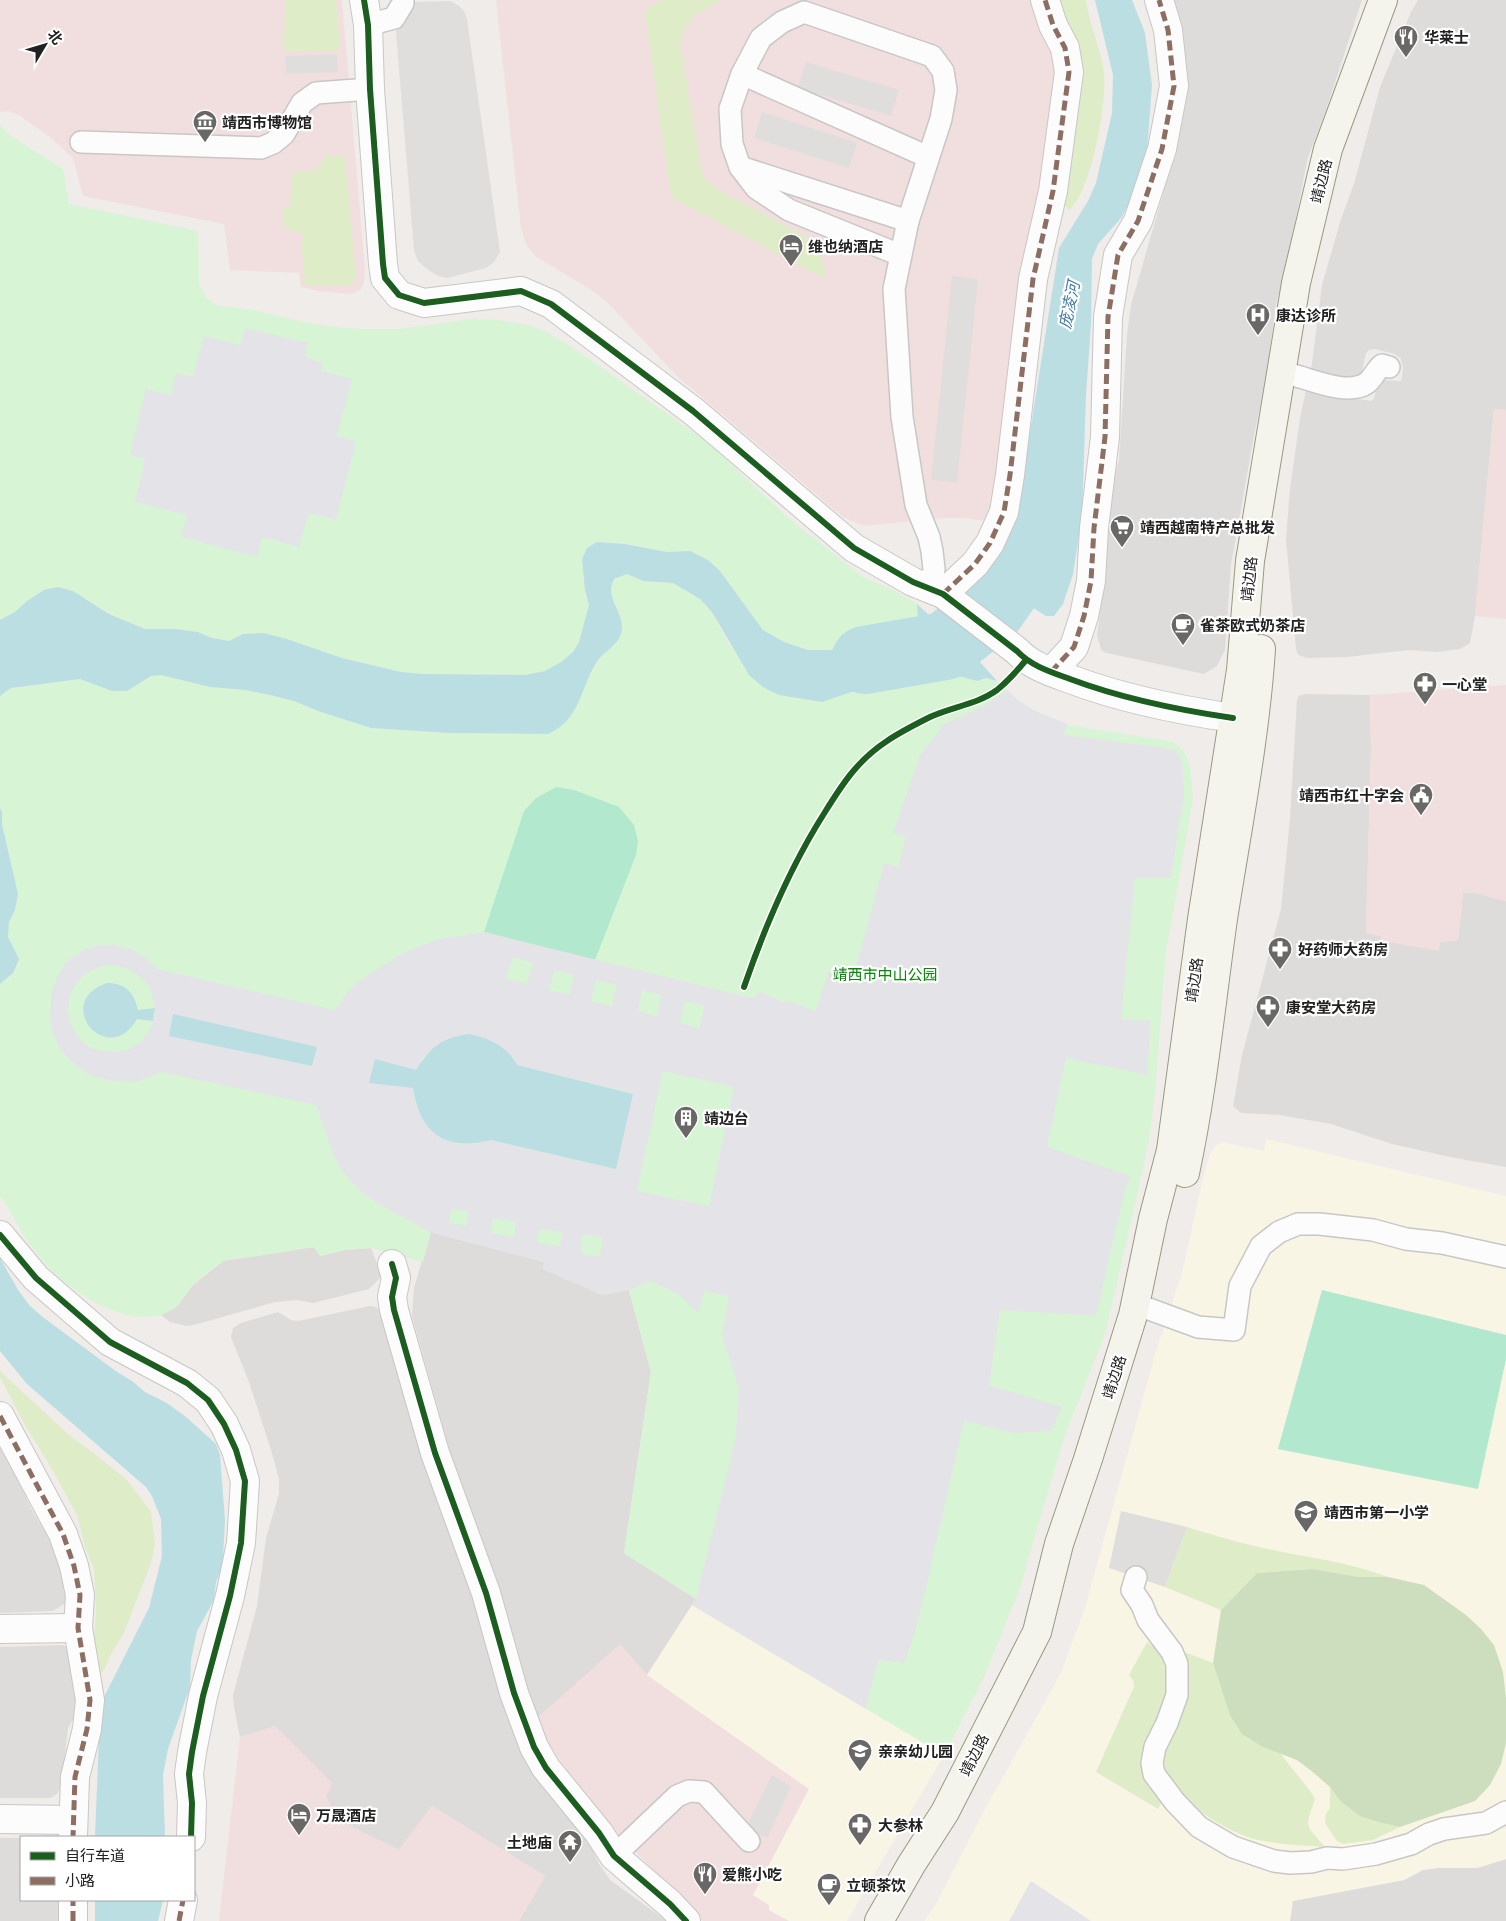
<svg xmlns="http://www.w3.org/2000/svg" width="1506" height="1921" font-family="Quicksand,'Noto Sans SC',sans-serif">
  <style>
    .residential { fill: #dedcdb }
    .commercial { fill: #f1dfdf }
    .education { fill: #f8f5e5 }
    .grass { fill: #deedc7 }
    .forest { fill: #ccdebd }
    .park { fill: #d7f5d4; fill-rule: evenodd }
    .pitch { fill: #b2e8cd }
    .parking { fill: #dfdedd }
    .plaza { fill: #e4e3e8; fill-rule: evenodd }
    .water { fill: #bbdee3 }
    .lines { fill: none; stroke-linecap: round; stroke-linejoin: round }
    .river { stroke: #bbdee3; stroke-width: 68 }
    .lane-casing { stroke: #c8c7c5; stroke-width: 24 }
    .street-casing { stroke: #c8c7c5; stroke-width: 30 }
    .secondary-casing { stroke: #9a9a7f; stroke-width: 30 }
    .lane { stroke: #fdfcfc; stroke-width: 21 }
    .street { stroke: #fdfcfc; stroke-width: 28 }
    .secondary { stroke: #f4f4ec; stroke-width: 28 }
    .quiet { stroke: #8d6e63; stroke-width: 5; stroke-dasharray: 10 5; stroke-linecap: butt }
    .cycleway-casing { stroke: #fff; stroke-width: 9 }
    .cycleway { stroke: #1b5e20; stroke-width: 6 }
    .labels { text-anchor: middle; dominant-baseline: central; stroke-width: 4.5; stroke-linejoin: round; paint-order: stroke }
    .poi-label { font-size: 15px; font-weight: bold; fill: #212121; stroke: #fff; text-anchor: start }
    .street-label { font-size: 15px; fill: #212121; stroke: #fff }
    .park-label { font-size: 15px; fill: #068707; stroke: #fff }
    .water-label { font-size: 16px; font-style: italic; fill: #427ba6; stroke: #fff }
  </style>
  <rect width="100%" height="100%" fill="#efece9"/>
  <g class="residential">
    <path d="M1172,0H1362L1326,110L1308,157L1288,257L1276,304L1266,381L1255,430L1231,565L1225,650L1217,666L1204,674L1107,653L1101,650L1097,635L1102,597L1106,507L1119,460L1127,334L1131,305L1165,187L1177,151L1187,95L1184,43Z"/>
    <path d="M1418,0H1506V410L1494,409L1475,616L1470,643L1460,649L1437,652L1409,650L1347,657L1307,658L1298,655L1296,649L1286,539L1290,489L1300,418L1306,390L1371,401L1374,399L1378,383L1383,380L1401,381L1403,369L1401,359L1395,354L1375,349L1369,350L1366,353L1362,372L1359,377L1350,382L1311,371L1322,285L1341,219L1354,184L1380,87L1411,12Z"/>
    <path d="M1305,694L1370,695L1371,752L1366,933L1381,936V941L1440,942L1458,940L1463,893H1476L1506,901V1167L1455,1158L1392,1144L1331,1124L1280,1115L1241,1113L1233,1106L1242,1055L1281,909L1290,819L1297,700L1299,696Z"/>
    <path d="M430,1232L544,1262L629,1290L651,1372L624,1553L696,1599L647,1675L620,1645L534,1721L469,1518L412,1316L414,1288Z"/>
    <path d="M314,1247L320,1256L344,1250L371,1248L380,1272V1278L369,1289L313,1303L297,1300L275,1302L194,1325L186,1326L170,1322L161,1315L176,1307L193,1285L223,1261Z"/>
    <path d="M370,1306L376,1307L382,1313L563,1803L591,1846L599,1864L610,1880L667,1921H519L545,1876L432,1806L399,1850L341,1822L326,1797L275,1727L240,1737L234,1707L233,1695L257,1606L266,1538L279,1494V1479L271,1450L249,1382L231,1337L233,1328L241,1323L278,1312L291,1320L298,1321Z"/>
    <path d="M0,1444L32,1510L54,1548L65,1573L67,1602L53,1611L0,1613Z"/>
    <path d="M61,1645L72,1648L79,1716L72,1721L68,1728L61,1787L57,1794L50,1798H0V1647Z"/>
    <path d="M0,1838H21V1900H65L66,1921H0Z"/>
    <path d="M1506,1859V1921H1290L1292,1901L1404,1880L1423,1870L1437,1868H1477Z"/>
  </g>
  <g class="commercial">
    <path d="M0,0H342L365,270L364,281L361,289L352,294L318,291L301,287L299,273L230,270L224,224L83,196L73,158L50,137L19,115L9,111L0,112Z"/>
    <path d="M496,0H1035L1063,58L991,522L965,518H942L864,526L843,517L678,377L606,301L590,289L535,256L526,244L521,228Z"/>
    <path d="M1494,409L1506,410V619L1475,616Z"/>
    <path d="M1506,685V901L1476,893H1463L1458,940L1440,942L1439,951L1381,941V936L1366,933L1371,752L1370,695Z"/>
    <path d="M620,1644L647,1675L809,1789L754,1895L769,1905L770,1911L789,1921H703L590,1805L534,1721Z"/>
    <path d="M275,1726L332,1783L326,1797L341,1822L399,1850L432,1806L545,1876L519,1921H219L240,1737Z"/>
  </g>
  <g class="education">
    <path d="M1266,1139L1506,1196V1859L1477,1868H1437L1423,1870L1404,1880L1293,1901L1290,1921H924L936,1904L984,1811L1061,1673L1085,1608L1155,1354L1182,1273L1202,1182L1210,1154L1215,1146L1223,1142L1264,1151Z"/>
    <path d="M692,1605L944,1755L847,1921H789L769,1910V1905L753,1895L809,1789L647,1675Z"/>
  </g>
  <g class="grass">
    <path d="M285,0H336L340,43L339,49L334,51H284Z"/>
    <path d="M664,0H722C697,13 687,15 680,44L702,174L708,183L717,189L808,238L823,262L825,279L671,197L645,12L650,6Z"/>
    <path d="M1056,0H1086C1089,26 1102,49 1104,75C1107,103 1091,193 1069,210L1063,204L1073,153L1075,65Z"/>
    <path d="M326,155L345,156L356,278L352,283L346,286L305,285L301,233L285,228L283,208H290L292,172C308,171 320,173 326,155Z"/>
    <path d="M0,1371L71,1437L87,1448L127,1480L151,1512L155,1544L151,1563L123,1635L112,1652L104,1670L100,1674L93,1662L96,1608L94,1569L85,1547L77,1515L52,1469L25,1425L0,1377Z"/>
    <path d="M1187,1527C1208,1533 1229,1540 1250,1545C1296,1556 1343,1560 1388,1577H1359L1312,1569L1257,1573L1221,1610L1165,1587Z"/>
    <path d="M1147,1642L1163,1653L1168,1663L1171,1690L1145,1746L1142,1776L1148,1787L1159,1797L1161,1803L1158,1809L1096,1772L1134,1687L1133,1680L1129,1675Z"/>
    <path d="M1182,1651L1213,1663L1222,1690L1263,1747L1280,1753L1311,1792L1315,1799C1305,1829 1304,1823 1325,1847C1299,1845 1270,1845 1245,1836C1218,1826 1162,1792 1164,1758C1164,1742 1174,1733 1180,1720C1188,1699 1183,1672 1182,1651Z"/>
    <path d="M1330,1787L1340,1801L1382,1823L1400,1827L1373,1840L1343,1844L1337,1841L1325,1823L1326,1814L1330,1808Z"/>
  </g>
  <path class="forest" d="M1312,1569L1359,1577H1388L1424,1585L1466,1615L1481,1629L1494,1645L1503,1672L1506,1698V1743L1501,1764L1490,1785L1475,1801L1400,1827L1382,1823L1360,1816L1340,1801L1330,1787L1314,1773L1297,1760L1263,1747L1242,1734L1230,1715L1213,1663L1221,1610L1257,1573Z"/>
  <g class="park">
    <path d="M0,125L11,136L63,169L69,204L198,231L199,283L206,297L215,305L253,310L309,323L344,328L365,329H399L472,319L498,320L529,325L549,333L582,354L710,444L787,517L863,577L895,591L917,604L918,618L909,628L893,633L869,637L831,650H808L784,642L763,630L720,571L708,560L690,551L667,552L625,544L597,542L587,548L582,559L585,590L589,605L579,642L573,652L561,662L545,671L525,675L424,674L401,672L342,658L287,639L243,634L229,641L212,638L198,632L175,629H145L109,614L84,597L27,601L15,612L0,620Z"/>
    <path d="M627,574L643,581L673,583L700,599L712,612L729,644L739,657L779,695L822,701L860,689L923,672L951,674L977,681L986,678L997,681L1019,701L1035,711L1068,725L1174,742L1183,750L1190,765L1193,799L1166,952L1154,1103L1149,1139L1134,1209L1105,1334L1063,1440L1020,1588L984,1677L944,1755L692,1605L696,1599L624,1553L651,1372L629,1290L602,1295L543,1269L544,1262L431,1232L423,1262L371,1248L344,1250L320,1256L314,1247C293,1250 271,1254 250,1257C242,1258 231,1258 224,1261C216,1264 197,1281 191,1287C186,1293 181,1303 175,1308C139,1333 82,1299 55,1274C42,1261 29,1245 20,1229C14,1218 9,1206 0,1197V984L13,973L15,950L8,938V922L15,910L18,894L2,824V812L0,808V696L11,688L80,679L127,691L151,676L161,675L210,687L245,690L270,695L294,701L318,711L371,728L449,733H525L589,677L596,662L614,644L621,622L610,589L614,579ZM136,1001L138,1010L153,1021L137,1018C130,1031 123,1036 110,1038Z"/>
  </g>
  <g class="pitch">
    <path d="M556,787L574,790L619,807L634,825L638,841L636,855L595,960L484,932L524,811L536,798Z"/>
    <path d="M1322,1290L1506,1335V1359L1478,1489L1278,1449Z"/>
  </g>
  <g class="parking">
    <path d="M450,1L459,6L464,11L467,19L500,252L494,262L486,268L447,278L438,276L427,269L418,261L414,250L396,32L398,23L414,2Z"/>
    <path d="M337,54L338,72L286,74L285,56Z"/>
    <path d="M806,62L899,90L891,116L798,88Z"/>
    <path d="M762,112L857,143L849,168L754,138Z"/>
    <path d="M952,276L978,279L957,483L931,480Z"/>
    <path d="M1121,1511L1187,1527L1165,1587L1109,1568Z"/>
    <path d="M772,1775L791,1787L767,1838L746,1827Z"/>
  </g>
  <g class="plaza">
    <path d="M245,328L308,343L305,357L323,363L321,371L352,379L337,436L356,442L336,520L309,513L299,547L262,537L257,557L181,537L187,515L135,502L145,459L130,455L146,389L171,395L176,373L193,377L204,336L240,345Z"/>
    <path d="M1007,690L1019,701L1035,711L1068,724L1063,735L1167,748L1177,751L1182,762L1184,795L1171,878H1135L1121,1019L1151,1021L1147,1075L1066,1058L1047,1147L1130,1176L1123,1197L1096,1316L1000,1310L989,1385L1062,1407L1051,1431L1014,1433L964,1421L917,1626L904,1663L878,1660L866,1709L692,1605L696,1599L735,1442L739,1389L722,1336L729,1296L704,1291L698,1313L677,1293L650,1281L629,1290L602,1295L543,1269L544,1262L430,1232L375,1202L357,1188L343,1172L333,1154L316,1105L161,1072L136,1082L114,1081L94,1077L77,1067L60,1049L52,1032L50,1012L52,990L58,975L66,962L85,949L99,945H114L131,949L145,957L157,969L335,1010L348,991L358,982L401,954L435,940L484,932L744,996L752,998L760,992L783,1002L789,1001L816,1011L828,973L836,969L854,974L884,863L898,867L906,837L893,833L920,755L944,724L984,706ZM513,957L533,963L527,984L506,978ZM114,965L129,969L141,977L150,988L154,1003L155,1015L150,1030L141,1041L130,1049L116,1052L102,1051L89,1047L78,1037L71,1025L68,1011L70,996L76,983L86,973L100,967ZM555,970L574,975L569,995L549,990ZM596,980L617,985L612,1006L591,1001ZM642,990L661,995L657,1016L638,1011ZM685,1001L705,1006L699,1028L680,1023ZM173,1015L317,1047L312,1066L169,1036ZM424,1056L513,1057L516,1065L632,1093L616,1169L490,1140L475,1144H460L444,1139L415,1103L413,1088L416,1070ZM663,1071L734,1087L709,1206L637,1191ZM451,1209L469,1211L466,1226L449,1223ZM493,1218L516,1222L514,1237L491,1233ZM539,1229L562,1232L560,1246L537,1243ZM582,1235L602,1237L600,1256L581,1254Z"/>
    <path d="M1031,1881L1091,1921H1009Z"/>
  </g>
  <g class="water">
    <path d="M1095,0H1132L1145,33L1152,85L1147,152L1139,183L1122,217L1098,244L1092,259L1091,323L1086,396L1082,516L1073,574L1063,604L1054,616H1046L1013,595L1002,580L1001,567L1010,548L1018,509L1059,248L1088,201L1096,183L1112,113L1113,75Z"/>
    <path d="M597,542L625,544L667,552L690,551L708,560L720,571L763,630L784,642L808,650H831L869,637L893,633L909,628L918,618L917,604L980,662L997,681L986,678L977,681L951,674L923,672L860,689L822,702L779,695L763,687L749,675L712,612L700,599L673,583L643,581L627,574L614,579C613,582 611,586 611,589C611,604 626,618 621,634C617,646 603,652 596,663C580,689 580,720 548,734L449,733L371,728L318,711L294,701L270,695L245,690L210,687L161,675L151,676L127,691H112L80,679L11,688L0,696V620L15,612L27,601L44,590L58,587L73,591L109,614L145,629H175L198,632L212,638L229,641L243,634L263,633L287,639L342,658L401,672L424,674L525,675L545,671L561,662L573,652L579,642L589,605L585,590L582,559L587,548Z"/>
    <path d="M0,808L2,812V824L18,894L15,910L9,922L8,937L19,959L13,973L0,984Z"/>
    <path d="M107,983C125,983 134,992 138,1010L155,1008L153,1021L137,1019C108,1070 51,1002 107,983Z"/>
    <path d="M173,1014L317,1047L312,1066L169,1036Z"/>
    <path d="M469,1034C489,1038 507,1046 517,1065L633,1094L616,1169L491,1140C445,1152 420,1133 413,1088L369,1083L375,1059L416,1070C431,1047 441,1038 469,1034Z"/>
    <path d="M0,1258L18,1290L30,1306L44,1318L117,1372L132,1381L145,1392L167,1403L186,1417L216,1444L220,1455L225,1520L223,1558L221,1569L216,1582L214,1600L197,1631L191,1660L190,1687L168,1749L163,1775L165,1837H95L100,1713L102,1701L149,1608L162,1556L161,1519L152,1496L146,1487L27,1384L0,1351Z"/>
    <path d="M95,1900H163L158,1921H95Z"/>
  </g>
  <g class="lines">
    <path class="river" d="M865,660L945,646L991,610L1018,572L1032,497"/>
    <defs>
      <g id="lane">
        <path d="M368,25L394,18L403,3V0"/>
        <path d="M742,74L928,157"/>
        <path d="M81,142L261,148L273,143L284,134L302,103L316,93L370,89"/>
        <path d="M740,167L908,221"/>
        <path d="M900,255L789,210L756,188L740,167L732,144L730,109L742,74L761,38L782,22L804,12L932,56L943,71L946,90L941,119L908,221L894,289L902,417L916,505L929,537L932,551L934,569L931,589"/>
        <path d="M1293,375C1313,380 1348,396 1367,383C1373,378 1376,370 1382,365L1389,367"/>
        <path d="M1149,1309L1198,1327L1234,1330L1240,1286L1261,1246L1279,1232L1298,1224H1319L1373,1230L1406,1239L1442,1243L1506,1257"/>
        <path d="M1136,1577L1132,1590L1142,1605L1148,1620L1172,1652L1177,1664V1695L1167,1723L1155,1747L1152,1763L1154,1774L1175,1802L1199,1827L1233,1847L1274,1861L1290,1863L1311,1862L1327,1858L1343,1859L1376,1854L1411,1844L1429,1834L1444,1829L1486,1823L1506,1812"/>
        <path d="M614,1856L677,1796L689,1791L704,1792L749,1841"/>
      </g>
      <g id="street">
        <path d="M364,0L368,25L370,89L383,264L385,278L399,295L424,303L521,291L551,304L693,411L854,548L913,582L943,594L1017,651C1031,666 1051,672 1070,679C1123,699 1178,710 1233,718"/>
        <path d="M943,594L975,564L990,543L1004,512L1010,475L1033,279L1053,191L1069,72L1065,48L1053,25L1045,0"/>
        <path d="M1051,672L1074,647L1084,616L1091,581L1094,528L1105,437L1108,317L1118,255L1138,221L1162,149L1174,86L1168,30L1159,0"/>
        <path d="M0,1235L36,1278L110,1342L187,1383L208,1400L224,1424L236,1450L245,1481L241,1543L230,1596L203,1696L192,1752L189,1774L192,1803L191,1837"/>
        <path d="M392,1264L396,1278L392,1297L394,1310L435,1453L486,1593L514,1693L534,1747L546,1768L599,1833L614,1856L670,1904L686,1921"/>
        <path d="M0,1416L63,1534L74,1566L80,1595L78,1628L90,1700L87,1729L75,1777L73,1837"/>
        <path d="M0,1629L78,1628"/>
        <path d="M0,1819L73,1820"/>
        <path d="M73,1921V1900"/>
        <path d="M179,1921L183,1900"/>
      </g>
      <g id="secondary">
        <path d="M1185,1173C1203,1089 1211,1003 1223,919C1237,829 1255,740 1261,649"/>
        <path d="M879,1921L911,1865L945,1812L1037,1632L1059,1544L1088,1459L1133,1315L1153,1219L1171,1150L1202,919L1241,670L1250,561L1296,283L1328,149L1383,0"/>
      </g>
    </defs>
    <use href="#lane" class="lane-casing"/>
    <use href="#street" class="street-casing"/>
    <use href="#secondary" class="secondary-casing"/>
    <use href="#lane" class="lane"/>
    <use href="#street" class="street"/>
    <use href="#secondary" class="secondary"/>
    <g class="quiet">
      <path d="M943,594L975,564L990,543L1004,512L1010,475L1033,279L1053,191L1069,72L1065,48L1053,25L1045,0"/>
      <path d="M1051,672L1074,647L1084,616L1091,581L1094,528L1105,437L1108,317L1118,255L1138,221L1162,149L1174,86L1168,30L1159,0"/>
      <path d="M0,1416L63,1534L74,1566L80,1595L78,1628L90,1700L87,1729L75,1777L73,1837"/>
      <path d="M73,1921V1900"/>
      <path d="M179,1921L183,1900"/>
    </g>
    <defs>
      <g id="cycleway">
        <path d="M364,0L368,25L370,89L383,264L385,278L399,295L424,303L521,291L551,304L693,411L854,548L913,582L943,594L1017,651C1031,666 1051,672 1070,679C1123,699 1178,710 1233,718"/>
        <path d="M744,987C765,926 790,867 825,812C843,783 858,760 887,741C900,732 916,724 930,717C951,707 978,704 997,690C1008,681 1017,671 1026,660"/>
        <path d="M0,1235L36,1278L110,1342L187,1383L208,1400L224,1424L236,1450L245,1481L241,1543L230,1596L203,1696L192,1752L189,1774L192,1803L191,1837"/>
        <path d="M392,1264L396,1278L392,1297L394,1310L435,1453L486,1593L514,1693L534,1747L546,1768L599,1833L614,1856L670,1904L686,1921"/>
      </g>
    </defs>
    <use href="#cycleway" class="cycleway-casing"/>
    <use href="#cycleway" class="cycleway"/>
  </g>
  <defs>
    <symbol id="restaurant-pin" viewBox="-11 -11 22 30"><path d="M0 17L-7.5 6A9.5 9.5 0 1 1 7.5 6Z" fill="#696867" stroke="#fff"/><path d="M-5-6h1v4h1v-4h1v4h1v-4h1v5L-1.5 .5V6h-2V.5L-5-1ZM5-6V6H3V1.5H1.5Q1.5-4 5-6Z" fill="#fff"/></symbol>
    <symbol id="museum-pin" viewBox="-11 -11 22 30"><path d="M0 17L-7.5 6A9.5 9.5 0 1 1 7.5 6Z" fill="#696867" stroke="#fff"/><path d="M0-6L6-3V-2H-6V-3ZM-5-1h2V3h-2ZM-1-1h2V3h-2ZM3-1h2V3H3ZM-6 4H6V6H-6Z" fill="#fff"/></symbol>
    <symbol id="hotel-pin" viewBox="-11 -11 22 30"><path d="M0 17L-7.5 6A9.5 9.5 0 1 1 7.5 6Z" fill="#696867" stroke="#fff"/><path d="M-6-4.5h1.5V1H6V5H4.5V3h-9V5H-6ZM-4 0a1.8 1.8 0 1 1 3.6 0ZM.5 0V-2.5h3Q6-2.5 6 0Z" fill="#fff"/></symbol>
    <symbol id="hospital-pin" viewBox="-11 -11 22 30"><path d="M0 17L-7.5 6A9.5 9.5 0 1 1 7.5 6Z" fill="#696867" stroke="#fff"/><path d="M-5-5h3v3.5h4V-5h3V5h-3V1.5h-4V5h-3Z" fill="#fff"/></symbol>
    <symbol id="supermarket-pin" viewBox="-11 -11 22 30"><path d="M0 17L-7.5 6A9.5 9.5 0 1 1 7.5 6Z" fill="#696867" stroke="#fff"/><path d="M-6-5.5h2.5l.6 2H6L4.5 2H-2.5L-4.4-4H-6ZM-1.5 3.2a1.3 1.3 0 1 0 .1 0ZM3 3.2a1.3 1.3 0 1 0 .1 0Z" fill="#fff"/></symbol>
    <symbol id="cafe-pin" viewBox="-11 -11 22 30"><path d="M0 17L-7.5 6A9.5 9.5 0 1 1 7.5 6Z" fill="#696867" stroke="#fff"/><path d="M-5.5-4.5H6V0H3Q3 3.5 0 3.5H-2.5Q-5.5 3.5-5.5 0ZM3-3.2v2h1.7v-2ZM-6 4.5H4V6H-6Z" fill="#fff"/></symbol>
    <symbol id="pharmacy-pin" viewBox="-11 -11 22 30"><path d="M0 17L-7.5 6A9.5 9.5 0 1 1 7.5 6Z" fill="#696867" stroke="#fff"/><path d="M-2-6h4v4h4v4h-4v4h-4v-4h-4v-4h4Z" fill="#fff"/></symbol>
    <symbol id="civic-pin" viewBox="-11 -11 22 30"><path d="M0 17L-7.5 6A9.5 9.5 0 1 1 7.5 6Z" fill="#696867" stroke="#fff"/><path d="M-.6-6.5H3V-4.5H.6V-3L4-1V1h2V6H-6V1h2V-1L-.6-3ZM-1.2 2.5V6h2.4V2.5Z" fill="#fff"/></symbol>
    <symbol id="building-pin" viewBox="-11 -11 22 30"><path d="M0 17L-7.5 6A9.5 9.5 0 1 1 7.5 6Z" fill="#696867" stroke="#fff"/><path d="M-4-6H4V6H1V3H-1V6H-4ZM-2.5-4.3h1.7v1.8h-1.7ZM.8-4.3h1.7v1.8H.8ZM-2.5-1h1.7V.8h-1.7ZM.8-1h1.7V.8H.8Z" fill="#fff"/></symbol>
    <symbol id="school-pin" viewBox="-11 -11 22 30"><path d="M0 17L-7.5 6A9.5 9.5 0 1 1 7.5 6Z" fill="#696867" stroke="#fff"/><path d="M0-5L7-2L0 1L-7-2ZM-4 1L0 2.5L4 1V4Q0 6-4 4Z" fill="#fff"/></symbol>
    <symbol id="temple-pin" viewBox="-11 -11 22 30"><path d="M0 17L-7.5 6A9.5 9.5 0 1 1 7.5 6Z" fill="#696867" stroke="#fff"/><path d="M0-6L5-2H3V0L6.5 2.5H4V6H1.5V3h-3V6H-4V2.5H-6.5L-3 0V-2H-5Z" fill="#fff"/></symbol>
  </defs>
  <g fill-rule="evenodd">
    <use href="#restaurant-pin" x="1392" y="23" width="28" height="38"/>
    <use href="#museum-pin" x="191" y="108" width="28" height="38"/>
    <use href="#hotel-pin" x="777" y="232" width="28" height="38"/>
    <use href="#hospital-pin" x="1244" y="301" width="28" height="38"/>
    <use href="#supermarket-pin" x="1108" y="513" width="28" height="38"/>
    <use href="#cafe-pin" x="1169" y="611" width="28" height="38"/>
    <use href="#pharmacy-pin" x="1411" y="670" width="28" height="38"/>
    <use href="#civic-pin" x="1407" y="781" width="28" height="38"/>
    <use href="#pharmacy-pin" x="1266" y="935" width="28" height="38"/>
    <use href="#pharmacy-pin" x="1254" y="993" width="28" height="38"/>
    <use href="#building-pin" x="672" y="1104" width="28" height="38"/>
    <use href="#school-pin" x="1292" y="1498" width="28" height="38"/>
    <use href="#school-pin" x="846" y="1737" width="28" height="38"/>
    <use href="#hotel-pin" x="285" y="1801" width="28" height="38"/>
    <use href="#pharmacy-pin" x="846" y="1811" width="28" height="38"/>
    <use href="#temple-pin" x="556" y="1828" width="28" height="38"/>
    <use href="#restaurant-pin" x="691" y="1860" width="28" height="38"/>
    <use href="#cafe-pin" x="815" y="1871" width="28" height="38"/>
  </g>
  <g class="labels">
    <g class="poi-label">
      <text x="1424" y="37">华莱士</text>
      <text x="222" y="122">靖西市博物馆</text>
      <text x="808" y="246">维也纳酒店</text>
      <text x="1276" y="315">康达诊所</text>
      <text x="1140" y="527">靖西越南特产总批发</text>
      <text x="1200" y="625">雀茶欧式奶茶店</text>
      <text x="1442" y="684">一心堂</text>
      <text x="1404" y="795" text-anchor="end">靖西市红十字会</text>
      <text x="1298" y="949">好药师大药房</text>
      <text x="1286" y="1007">康安堂大药房</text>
      <text x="704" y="1118">靖边台</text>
      <text x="1324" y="1512">靖西市第一小学</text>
      <text x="878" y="1751">亲亲幼儿园</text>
      <text x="316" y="1815">万晟酒店</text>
      <text x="878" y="1825">大参林</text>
      <text x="552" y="1842" text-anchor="end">土地庙</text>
      <text x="722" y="1874">爱熊小吃</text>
      <text x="846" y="1885">立顿茶饮</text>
    </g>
    <g class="street-label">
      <text transform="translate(1321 181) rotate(-76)">靖边路</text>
      <text transform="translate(1249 579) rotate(-84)">靖边路</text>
      <text transform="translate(1194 980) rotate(-82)">靖边路</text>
      <text transform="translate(1114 1377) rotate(-72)">靖边路</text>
      <text transform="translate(974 1755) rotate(-63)">靖边路</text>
    </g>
    <g class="park-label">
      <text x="885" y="974">靖西市中山公园</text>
    </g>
    <g class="water-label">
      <text transform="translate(1069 305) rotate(-79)">庞凌河</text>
    </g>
  </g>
  <rect x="20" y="1836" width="175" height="65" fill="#ffffff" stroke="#a6a6a6"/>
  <rect x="30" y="1852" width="25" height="8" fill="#1b5e20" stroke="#a6a6a6"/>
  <text x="65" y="1861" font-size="15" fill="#212121">自行车道</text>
  <rect x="30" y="1877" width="25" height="8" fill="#8d6e63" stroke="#a6a6a6"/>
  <text x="65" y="1886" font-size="15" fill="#212121">小路</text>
  <g transform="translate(45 45) rotate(52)" stroke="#ffffff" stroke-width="4" paint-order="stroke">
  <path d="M0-4L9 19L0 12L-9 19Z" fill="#212121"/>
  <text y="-8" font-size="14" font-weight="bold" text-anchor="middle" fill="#212121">北</text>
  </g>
</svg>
